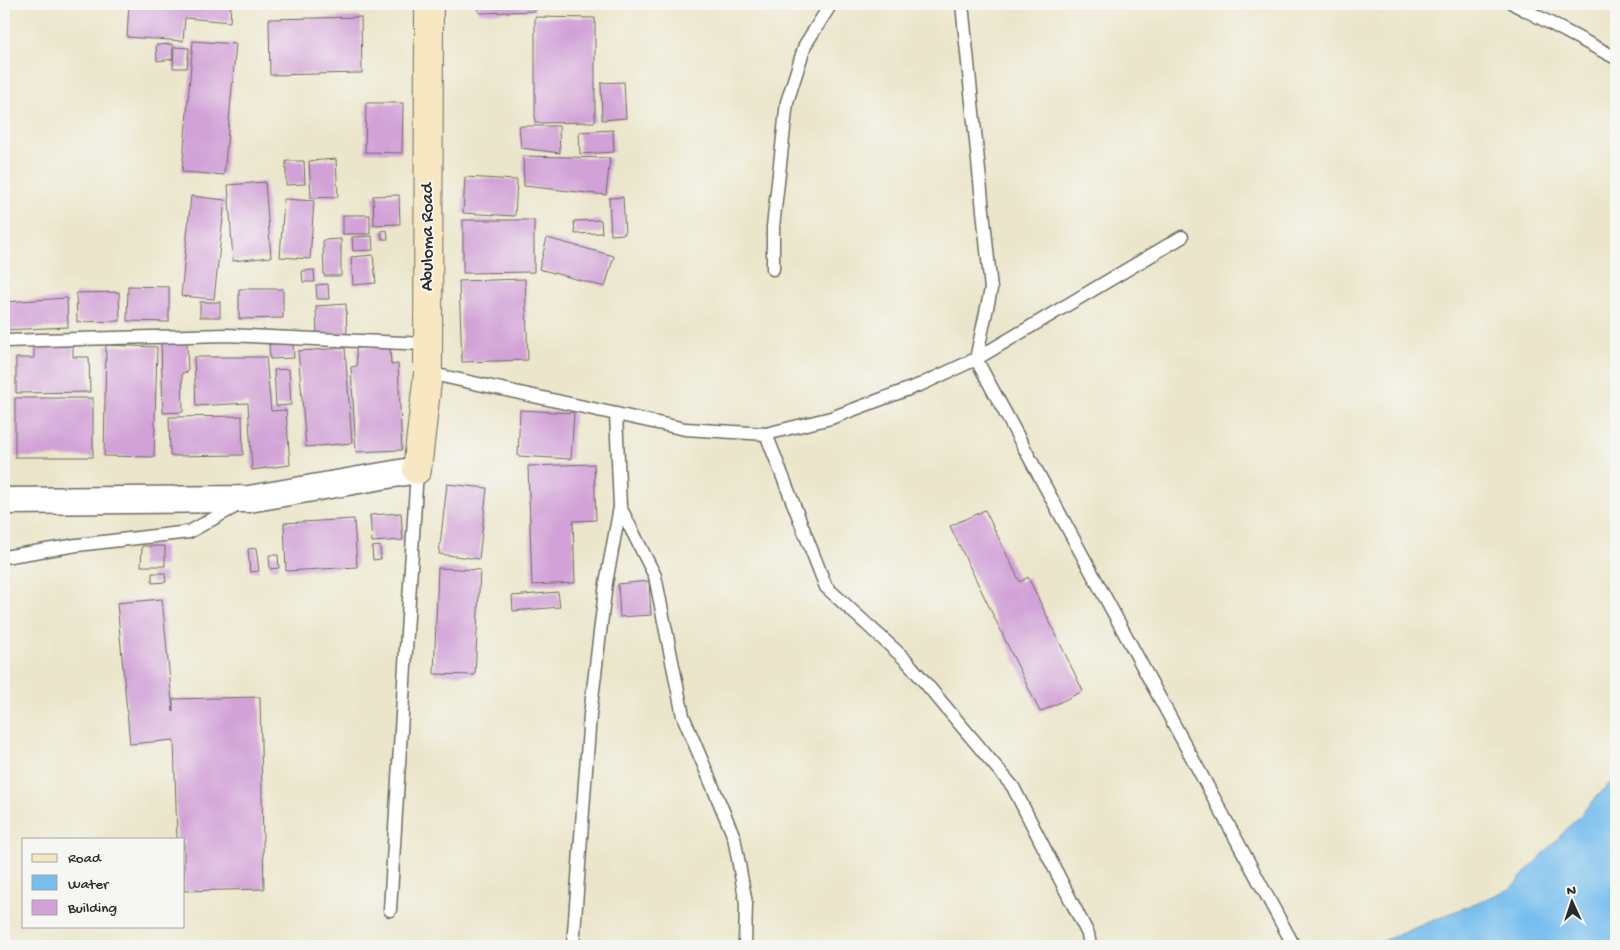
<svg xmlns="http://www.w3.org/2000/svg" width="1620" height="950" font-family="'Gochi Hand',sans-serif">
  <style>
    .water { fill: #76beee; stroke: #50748c }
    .building { fill: #d1a1d7 }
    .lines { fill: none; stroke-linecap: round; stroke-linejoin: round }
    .lane-casing { stroke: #6e6c63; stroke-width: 15 }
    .street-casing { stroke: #6e6c63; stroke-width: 29 }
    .secondary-casing { stroke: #6e6c63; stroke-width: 30 }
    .lane { stroke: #fff; stroke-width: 12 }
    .street { stroke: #fff; stroke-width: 26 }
    .secondary { stroke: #f7e8c3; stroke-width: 28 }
    .labels { text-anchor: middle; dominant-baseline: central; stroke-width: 4; stroke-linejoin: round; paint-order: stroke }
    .street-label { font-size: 18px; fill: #2b2b2b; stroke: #f6f6f2 }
  </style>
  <rect width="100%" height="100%" fill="#f6f6f2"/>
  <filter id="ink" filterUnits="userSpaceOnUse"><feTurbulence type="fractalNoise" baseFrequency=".02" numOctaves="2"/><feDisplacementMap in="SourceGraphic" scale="10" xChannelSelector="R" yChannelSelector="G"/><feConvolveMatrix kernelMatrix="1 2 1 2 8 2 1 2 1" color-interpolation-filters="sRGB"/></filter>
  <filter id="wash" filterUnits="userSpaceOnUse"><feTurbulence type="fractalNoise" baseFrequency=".0096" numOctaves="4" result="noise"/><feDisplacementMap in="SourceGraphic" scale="20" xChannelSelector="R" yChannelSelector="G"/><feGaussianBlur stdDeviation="1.12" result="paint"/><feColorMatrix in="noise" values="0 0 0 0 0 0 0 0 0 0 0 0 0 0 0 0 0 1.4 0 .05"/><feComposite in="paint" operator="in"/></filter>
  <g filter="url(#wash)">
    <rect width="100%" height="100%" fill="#ebe6cb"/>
    <path class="water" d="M1616,777V946H1371L1510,889Z"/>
    <g id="blocks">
      <g class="building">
        <path d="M129,4H231L230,22L185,18L183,41L127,37Z"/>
        <path d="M478,4H535V11L479,13Z"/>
        <path d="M361,17L362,73L270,75L269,19Z"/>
        <path d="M535,17L595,18V122L535,123Z"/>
        <path d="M193,41L236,44L224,175L182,172Z"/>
        <path d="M172,44L173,59L157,61L156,45Z"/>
        <path d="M174,47L189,48L187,68H173Z"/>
        <path d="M624,82L626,118L602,120L601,83Z"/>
        <path d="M366,103H403L402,153L365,152Z"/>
        <path d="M519,126H559L560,153L521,148Z"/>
        <path d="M613,130L614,152L580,154L579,132Z"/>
        <path d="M523,156L610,158L606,195L524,186Z"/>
        <path d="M336,159L338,197L311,198L309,161Z"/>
        <path d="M286,161H304L305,184L286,185Z"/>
        <path d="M465,177L517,180L515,216L463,213Z"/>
        <path d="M265,182L271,257L233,261L228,185Z"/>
        <path d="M399,195L400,224L374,225L373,196Z"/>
        <path d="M191,196L225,200L214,299L181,296Z"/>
        <path d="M623,197L625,234L611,235L609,198Z"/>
        <path d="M284,199L314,201L310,259L280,257Z"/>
        <rect x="343" y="215" width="27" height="19"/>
        <path d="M463,220H534V272L463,273Z"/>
        <path d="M601,220L602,233L575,234L574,221Z"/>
        <path d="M387,230L388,239H382L381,231Z"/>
        <path d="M372,236L373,250L353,251L352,237Z"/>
        <path d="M547,238L614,256L605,287L539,269Z"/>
        <path d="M341,239V276H324L323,240Z"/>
        <path d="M373,255L376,283L353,285L351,257Z"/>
        <path d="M314,270L315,282H303L302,271Z"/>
        <path d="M525,279L528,360L462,362L459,281Z"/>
        <path d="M328,284L329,299H317L316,285Z"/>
        <path d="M128,286L169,287V322L127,321Z"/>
        <path d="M239,289H283V318L239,319Z"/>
        <path d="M119,292L120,321L77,322L76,293Z"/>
        <path d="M67,298L68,327L4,330V302Z"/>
        <rect x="200" y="302" width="20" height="15"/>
        <path d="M346,304L347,334L317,336L316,306Z"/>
        <path d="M187,341L188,372L182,373L183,412L163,413L161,342Z"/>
        <path d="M293,343L294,358L270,359L269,344Z"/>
        <path d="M34,345H73V357H89L90,392L16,393V358H34Z"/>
        <path d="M106,345L157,347L154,457L104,456Z"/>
        <path d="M390,346L391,365L398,364L402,450L356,452L351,367L357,366L356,348Z"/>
        <path d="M345,348L352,443L306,447L298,351Z"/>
        <path d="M4,349H6L7,395H4Z"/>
        <path d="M194,357H266L271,411L286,410L290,465L252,470L248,403L196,406Z"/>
        <path d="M289,369L291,405L276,406L274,370Z"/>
        <rect x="15" y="398" width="78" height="59"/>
        <path d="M520,410L574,413L571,459L518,456Z"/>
        <path d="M242,416L243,455L170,456L169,417Z"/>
        <path d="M594,464L596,520L573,521L575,583L532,585L528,466Z"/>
        <path d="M447,484L487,488L479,559L439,554Z"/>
        <path d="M985,510L1020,582L1028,577L1083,691L1040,712L950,526Z"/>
        <path d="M401,513L403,540L372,542L370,515Z"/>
        <path d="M354,519L357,567L286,571L284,523Z"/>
        <path d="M142,546H165V566H141Z"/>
        <path d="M380,546L381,559L373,560L372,547Z"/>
        <path d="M256,548L259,571L250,572L248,549Z"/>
        <path d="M269,555H278L279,568L270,569Z"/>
        <path d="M438,568L480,570L475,675L434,674Z"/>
        <path d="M152,573H165L166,582L152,583Z"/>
        <path d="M649,581L651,615L620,617L618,584Z"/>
        <path d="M558,592L560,607L513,611L512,596Z"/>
        <path d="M162,599L173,712V699L260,697L264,889L184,891V839H177L174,740L130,744L117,603Z"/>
      </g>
    </g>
  </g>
  <g filter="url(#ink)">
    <use href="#blocks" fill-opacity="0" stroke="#6e6c63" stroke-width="1"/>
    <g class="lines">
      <defs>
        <g id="lane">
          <path d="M1514,4L1616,58"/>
          <path d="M1182,237L976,359L1294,946"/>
          <path d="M773,269V227L787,102L805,45L831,4"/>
          <path d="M4,341L226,335L427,344"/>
          <path d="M428,373L685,429L766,434L831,418L922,384L976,359L991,289L962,4"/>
          <path d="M616,414L620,507L655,576L683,716L734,837L746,903L745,946"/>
          <path d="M766,434L826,587L906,660L1013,787L1088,934L1090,946"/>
          <path d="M4,557L77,545L189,532L240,504"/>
          <path d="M390,910L417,470"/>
          <path d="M573,946L590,715L606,583L620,507"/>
        </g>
        <path id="street" d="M4,501L249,499L417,470"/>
        <path id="secondary" d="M417,470L428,373L429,4"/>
      </defs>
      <use href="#lane" class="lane-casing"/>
      <use href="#street" class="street-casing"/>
      <use href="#secondary" class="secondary-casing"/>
      <use href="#lane" class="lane"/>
      <use href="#street" class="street"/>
      <use href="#secondary" class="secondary"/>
    </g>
  </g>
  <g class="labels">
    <g class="street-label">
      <text transform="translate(428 237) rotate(-90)">Abuloma Road</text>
    </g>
  </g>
  <rect width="1620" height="950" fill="none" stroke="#f6f6f2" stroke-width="20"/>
  <rect x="22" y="838" width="162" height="90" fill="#f6f6f2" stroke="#a5a5a2"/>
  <rect x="32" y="854" width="25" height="8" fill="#f7e8c3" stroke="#a5a5a2"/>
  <text x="68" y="862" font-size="15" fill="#2b2b2b">Road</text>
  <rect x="32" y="875" width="25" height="15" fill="#76beee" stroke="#a5a5a2"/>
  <text x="68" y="888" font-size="15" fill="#2b2b2b">Water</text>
  <rect x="32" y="900" width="25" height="15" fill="#d1a1d7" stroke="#a5a5a2"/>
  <text x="68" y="912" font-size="15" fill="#2b2b2b">Building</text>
  <g transform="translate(1572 902) rotate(357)" stroke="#f6f6f2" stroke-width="4" paint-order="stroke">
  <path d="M0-4L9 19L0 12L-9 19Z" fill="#2b2b2b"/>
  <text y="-8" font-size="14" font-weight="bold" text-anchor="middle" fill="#2b2b2b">N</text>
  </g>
</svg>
